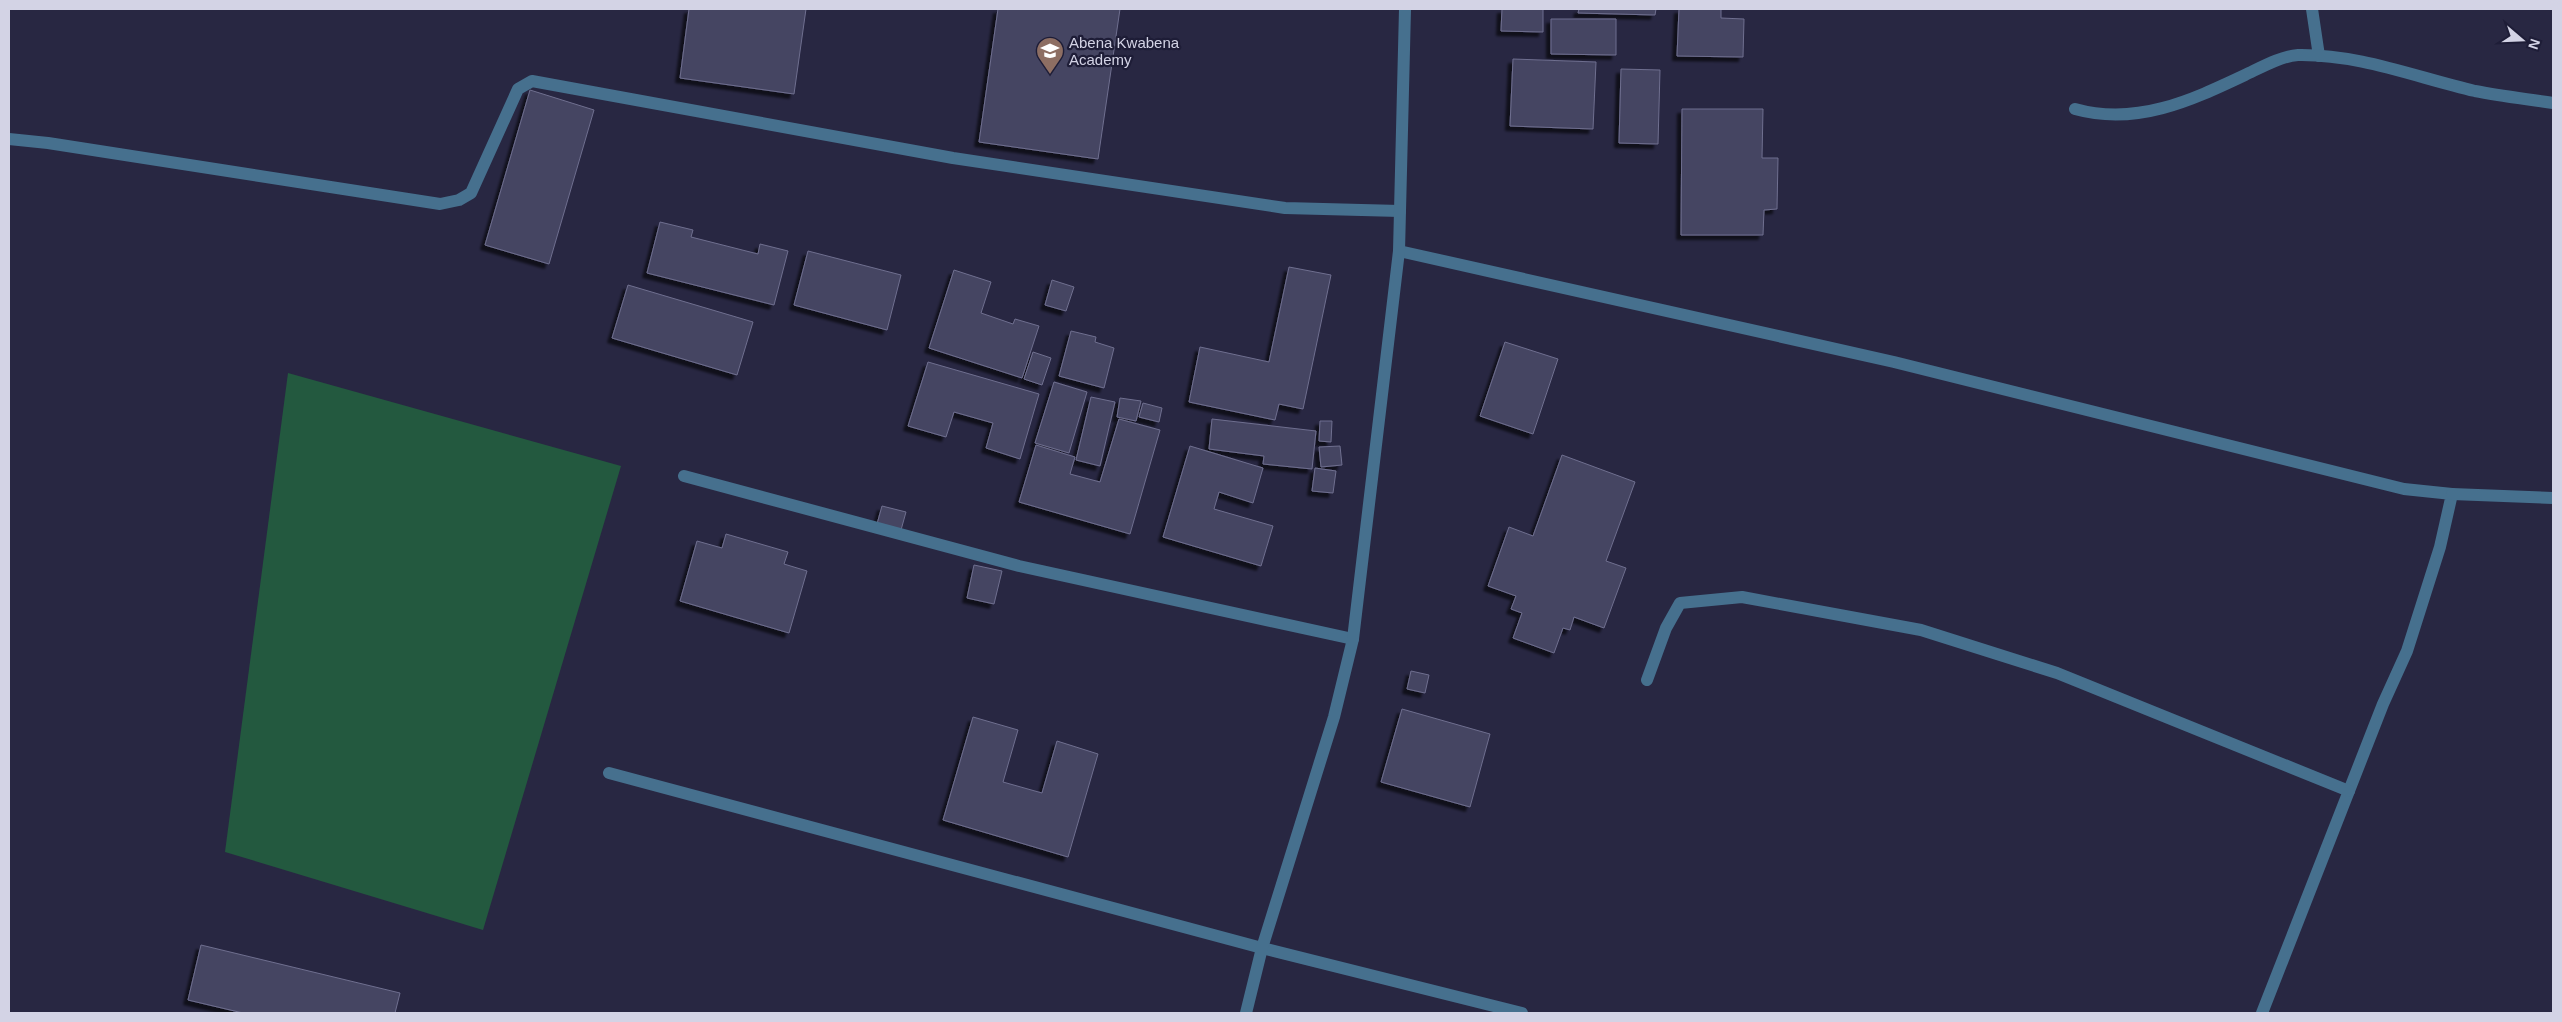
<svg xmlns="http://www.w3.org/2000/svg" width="2562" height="1022" font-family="Arial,sans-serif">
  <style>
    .green { fill: #23593f }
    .building { fill: #454562; stroke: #6f6f8f; filter: url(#shadow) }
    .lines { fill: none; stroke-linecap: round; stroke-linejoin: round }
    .minor { stroke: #46708e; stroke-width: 12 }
    .labels { text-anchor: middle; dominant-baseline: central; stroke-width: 4.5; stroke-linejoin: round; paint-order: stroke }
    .poi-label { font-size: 15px; fill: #d3d3e5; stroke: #1e1d37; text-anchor: start }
  </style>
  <defs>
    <filter id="shadow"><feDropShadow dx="-4.5" dy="4.5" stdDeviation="1" flood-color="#0009"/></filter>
  </defs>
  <rect width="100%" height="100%" fill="#282742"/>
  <path class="green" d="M288,373L621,466L483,930L225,852Z"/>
  <g class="building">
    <path d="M689,9H806L794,94L680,78Z"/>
    <path d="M998,9H1120L1098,159L979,142Z"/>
    <path d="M1502,9H1543V32L1501,31Z"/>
    <path d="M1579,9H1656L1655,15L1578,13Z"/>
    <path d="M1679,9H1721V18L1744,19L1743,57L1677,56Z"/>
    <path d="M1551,19H1616V55L1551,54Z"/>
    <path d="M1513,59L1596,62L1593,129L1510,126Z"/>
    <path d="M1621,69L1660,70L1658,144L1619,143Z"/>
    <path d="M530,90L594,110L549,264L485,245Z"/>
    <path d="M1682,109H1763L1762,158H1778L1777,209L1764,210L1763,235H1681Z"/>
    <path d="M660,222L693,230L691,237L758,254L760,244L788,251L774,305L647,273Z"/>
    <path d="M808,251L901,275L887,330L794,305Z"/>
    <path d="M1289,267L1331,275L1303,409L1279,404L1275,420L1189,402L1200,347L1269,362Z"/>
    <path d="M954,270L991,282L981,313L1013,324L1015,319L1039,326L1022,378L929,348Z"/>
    <path d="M1052,280L1074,287L1066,311L1045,305Z"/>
    <path d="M628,285L753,322L737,375L612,338Z"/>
    <path d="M1071,331L1096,337L1095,342L1114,348L1104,388L1059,376Z"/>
    <path d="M1505,342L1558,359L1533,434L1480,416Z"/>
    <path d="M1033,352L1051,358L1042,385L1024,379Z"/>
    <path d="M928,362L1039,394L1020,459L986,448L993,423L954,412L946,437L908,426Z"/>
    <path d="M1054,382L1087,392L1069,453L1035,443Z"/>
    <path d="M1091,397L1115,402L1100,466L1076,460Z"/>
    <path d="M1120,398L1141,401L1136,421L1117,417Z"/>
    <path d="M1143,403L1162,408L1159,422L1139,417Z"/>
    <path d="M1119,419L1160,430L1130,534L1019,502L1036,445L1075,457L1070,474L1100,482Z"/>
    <path d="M1212,419L1316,431L1312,469L1263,464L1264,456L1209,449Z"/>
    <path d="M1320,421H1332L1331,442L1319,441Z"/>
    <path d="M1190,446L1263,468L1253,503L1219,492L1214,509L1273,526L1261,566L1163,537Z"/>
    <path d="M1340,446L1342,465L1321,467L1319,447Z"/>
    <path d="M1562,455L1635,482L1606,561L1626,568L1604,628L1574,617L1570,630L1563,628L1554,653L1513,638L1522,613L1511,609L1516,596L1488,586L1509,527L1533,536Z"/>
    <path d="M1315,468L1336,471L1333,493L1312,491Z"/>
    <path d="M882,506L906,512L901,530L877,524Z"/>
    <path d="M726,534L788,552L784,564L807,571L789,633L680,601L697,541L722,548Z"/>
    <path d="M974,565L1002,571L994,604L967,598Z"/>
    <path d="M1411,671L1429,675L1425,693L1407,689Z"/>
    <path d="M1402,709L1490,734L1470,807L1381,782Z"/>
    <path d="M973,717L1018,730L1003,782L1042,793L1057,741L1098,754L1068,857L943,820Z"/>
    <path d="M201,945L400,993L395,1013H243L188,1000Z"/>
  </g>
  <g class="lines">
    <g class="minor">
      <path d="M2312,9L2319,56"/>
      <path d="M2075,109C2136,126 2190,101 2245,75C2260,68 2281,56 2298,55C2359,54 2415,77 2475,91C2500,96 2527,99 2553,103"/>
      <path d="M9,139L48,143L440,204L459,200L471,193L518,89L532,81L953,158L1285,208L1400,211"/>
      <path d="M1399,251L1894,362L2404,489L2452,494L2440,547L2407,651L2383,704L2262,1013"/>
      <path d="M684,476L1019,566L1353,639"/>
      <path d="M2452,494L2553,498"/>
      <path d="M1647,680L1666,628L1680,603L1742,597L1921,630L2057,673L2349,791"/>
      <path d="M609,773L1262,948L1522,1013"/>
      <path d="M1246,1013L1262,948L1334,717L1353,639L1399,251L1405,9"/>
    </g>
  </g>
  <defs>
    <symbol id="school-pin" viewBox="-11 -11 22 30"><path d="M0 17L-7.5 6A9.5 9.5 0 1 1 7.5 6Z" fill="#8d6e63" stroke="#1e1d37"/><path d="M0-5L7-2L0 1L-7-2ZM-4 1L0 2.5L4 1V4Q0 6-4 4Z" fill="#fff"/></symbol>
  </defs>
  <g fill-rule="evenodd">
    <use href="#school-pin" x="1034" y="35" width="32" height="43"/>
  </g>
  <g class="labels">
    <g class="poi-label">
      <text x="1069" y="42">Abena Kwabena<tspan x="1069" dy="17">Academy</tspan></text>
    </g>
  </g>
  <rect width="2562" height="1022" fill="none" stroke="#d3d3e5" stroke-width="20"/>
  <g transform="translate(2522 40) rotate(109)" stroke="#1e1d37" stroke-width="4" paint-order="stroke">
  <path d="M0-4L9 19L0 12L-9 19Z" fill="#d3d3e5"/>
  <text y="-8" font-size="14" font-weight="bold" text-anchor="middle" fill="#d3d3e5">N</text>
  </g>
</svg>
